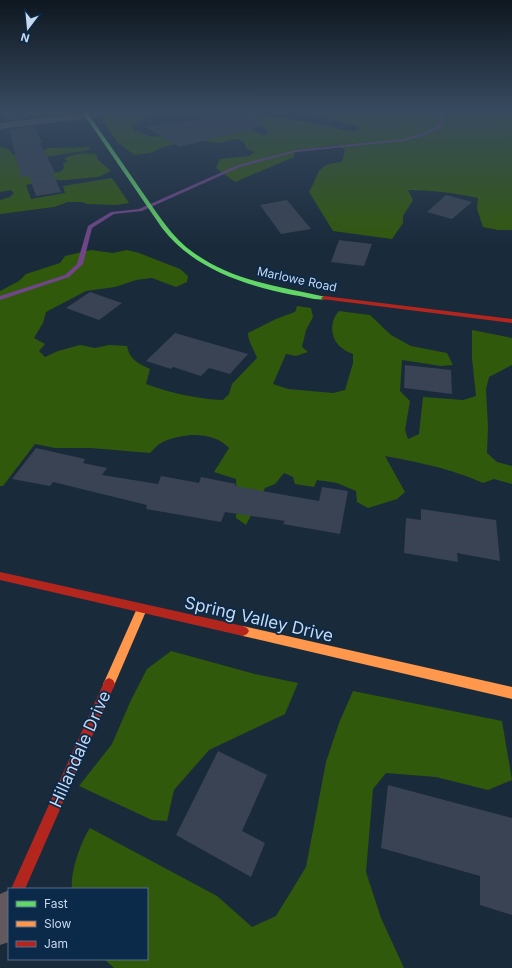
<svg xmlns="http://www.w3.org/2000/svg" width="512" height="968" font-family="Inter,sans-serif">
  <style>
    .forest { fill: #31590b }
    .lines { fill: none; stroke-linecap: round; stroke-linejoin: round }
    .stream { fill: #704689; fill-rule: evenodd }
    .building { fill: #394353 }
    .street { fill: #61595e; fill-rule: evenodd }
    .fast { fill: #63d668; fill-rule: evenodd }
    .slow { fill: #ff974d; fill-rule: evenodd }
    .jam { fill: #b3261e; fill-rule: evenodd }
    .labels { text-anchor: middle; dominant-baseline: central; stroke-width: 3.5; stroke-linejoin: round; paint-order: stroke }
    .far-street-label { font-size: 12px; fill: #c8d9ee; stroke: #0b2949 }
    .near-street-label { font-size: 17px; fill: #c8d9ee; stroke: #0b2949 }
  </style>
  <rect width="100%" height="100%" fill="#192a3b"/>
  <g class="forest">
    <path d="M27,110H70L74,115L41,118L21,113Z"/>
    <path d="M320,110L345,112L512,110V113L506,115L512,116V230H498L483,227L477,209L478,198C455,193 432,190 408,190L413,200L403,216V223L392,239L333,231L309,192C321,171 315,165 342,162L345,150L338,145L295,150L294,157L235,182L216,168L220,159L249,156L255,152L247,149L244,142L237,139L219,143L199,140L166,146L150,153L134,155L117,142L101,118C115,116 134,110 148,116L133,126L134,130L152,137L241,127L251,129L262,135L267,134L268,131L260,125L256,118L268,116L313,123L344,130L355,131L361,128L351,124L316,116V112Z"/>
    <path d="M0,147L7,148L14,155L23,156L43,152L45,149L50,148L91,147L89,150L38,158L33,176L60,172L64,168L63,164L68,161L64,159C71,153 87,153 96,154L98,160L111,171L98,177L66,180H48L26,185L31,199L65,193L63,186L112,178L129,203L116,205L87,204L82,202H68L54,207L0,214V200L10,197L14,193L11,190L0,192Z"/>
    <path d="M91,250L113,253L127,250L139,253L180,269L188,276L187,282L176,287L152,278L136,280L115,287L86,291L46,312L43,323L34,338L45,344L39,351L45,357L58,351L80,345L95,348L109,345L127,346C129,359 139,364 150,369L146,384C171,393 196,399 223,400L229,394L232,384L257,358C254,349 248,342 248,333L276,319L295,312L297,306L311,308L313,317L306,330L302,347L308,352L296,356L286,354L273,384L288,389L333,393L345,390L353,363V354C349,352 345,351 342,348C330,339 329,322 339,311L370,315L391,335L411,346L447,353L453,365L441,366L402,360L400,391L410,401L405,430L408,439L419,434L423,397L463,400L476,396L472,358V330L512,338V365L489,377L486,389L488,427L487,453L497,462L512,466V485V484L494,479L483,483C449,468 421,463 385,456L405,492L397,499L368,508L357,502L356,491L337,483L317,480L314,487L295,484L293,477L284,473L275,484L265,488L246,525L236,518L237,499L236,479L214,472L229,448C213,431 185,433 165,441C159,443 154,449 150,453L91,448H55L35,444L3,486H0V291L19,281L26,274L60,263L65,256Z"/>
    <path d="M171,651L255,674L298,683L285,714L209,750L174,790L167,821L152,820L79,786L112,744L131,700L147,669Z"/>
    <path d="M353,691L502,721L512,780L488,790L436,777L386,773L373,789L366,872L381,918L404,968H114L104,959H147V889H72C70,873 81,841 90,828L217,896L252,927L276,916L306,867L326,762L339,723Z"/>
  </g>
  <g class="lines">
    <path class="stream" d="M440,110H444V123L438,129L422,136L403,141L296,152L240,167L142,211L114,214L92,228L83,264L69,277L0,300V296L65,275L77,264L88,226L111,212L139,209L238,165L296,150L403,139C416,135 431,132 441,122Z"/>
  </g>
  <g class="building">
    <path d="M2,110H27L30,118L6,121Z"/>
    <path d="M259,112L262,126L179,147L146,127Z"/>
    <path d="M34,126L42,142L40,143L55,172L53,173L61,192L36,196L29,176L21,177L9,129Z"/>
    <path d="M446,195L472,202L452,219L427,212Z"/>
    <path d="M287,200L311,229L281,234L260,205Z"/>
    <path d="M339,240L372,244L364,266L331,262Z"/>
    <path d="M90,292L122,303L99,320L66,308Z"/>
    <path d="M175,333L248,354L230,374L209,368L201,376L173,367L171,369L146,361Z"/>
    <path d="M405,365L451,370L452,394L404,388Z"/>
    <path d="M36,448L85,459L83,463L107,468L102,475L158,484L161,476L199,483L201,477L236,484L235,486L319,501L322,487L348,491L340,534L283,524L285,521L225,512L221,522L146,509L147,505L53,482L50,486L12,479Z"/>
    <path d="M421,509L496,520L500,561L457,553L458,562L404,553L406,518L421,520Z"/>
    <path d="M218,751L267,775L242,831L265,843L251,877L176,835Z"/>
    <path d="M388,785L512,818V915L480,905V876L381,848Z"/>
  </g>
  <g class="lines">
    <g class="street">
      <path d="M104,110H135L130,113L0,129V123Z"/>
      <path d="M9,890V942L0,945V894Z"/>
    </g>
    <path class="fast" d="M81,110H85C105,138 124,165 143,193C158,214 172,238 194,253C235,282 279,286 326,297V299C316,301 303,296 293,295C244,285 194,269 162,228Z"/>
    <g class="slow">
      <path d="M142,604L146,606L147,609L113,688L109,690L105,688L103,684L105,680L138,606Z"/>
      <path d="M243,626L512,687V699L243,636L239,634L237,631L239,628Z"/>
    </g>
    <g class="jam">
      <path d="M324,296L512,319V323L322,299L321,298Z"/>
      <path d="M0,572L243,626L247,628L249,631L247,634L243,636L0,580Z"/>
      <path d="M109,678L113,680L115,684L25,889H11L105,680Z"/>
    </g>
  </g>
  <linearGradient id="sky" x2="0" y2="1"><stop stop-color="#0e1720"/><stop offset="0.45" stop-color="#384a60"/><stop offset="1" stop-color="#384a60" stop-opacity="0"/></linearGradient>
  <rect width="512" height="246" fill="url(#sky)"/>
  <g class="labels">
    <g class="far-street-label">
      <text transform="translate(297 279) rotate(12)">Marlowe Road</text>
    </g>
    <g class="near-street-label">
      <text transform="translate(259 619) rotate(13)">Spring Valley Drive</text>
      <text transform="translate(80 749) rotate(-66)">Hillandale Drive</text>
    </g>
  </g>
  <rect x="8" y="888" width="140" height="72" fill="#0b2949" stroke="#576f8b"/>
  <rect x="16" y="901" width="20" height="6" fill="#63d668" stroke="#576f8b"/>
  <text x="44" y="908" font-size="12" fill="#c8d9ee">Fast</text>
  <rect x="16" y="921" width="20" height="6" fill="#ff974d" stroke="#576f8b"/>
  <text x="44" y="928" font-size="12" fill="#c8d9ee">Slow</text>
  <rect x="16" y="941" width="20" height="6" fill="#b3261e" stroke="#576f8b"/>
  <text x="44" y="948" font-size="12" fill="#c8d9ee">Jam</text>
  <g transform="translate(28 28) rotate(196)" stroke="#0b2949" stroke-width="3" paint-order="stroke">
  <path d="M0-3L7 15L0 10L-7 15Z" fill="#c8d9ee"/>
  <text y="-6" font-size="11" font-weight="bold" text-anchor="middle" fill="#c8d9ee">N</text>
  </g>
</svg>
